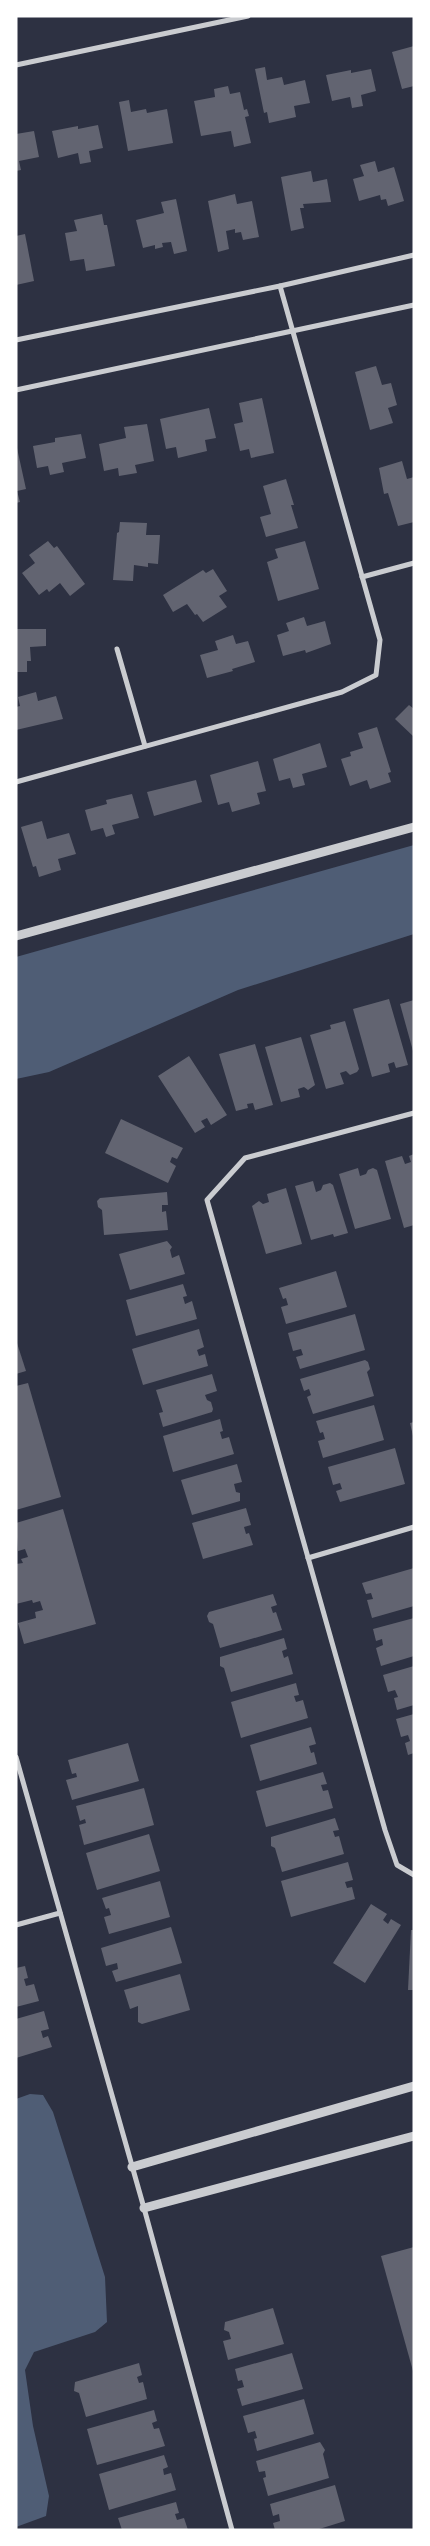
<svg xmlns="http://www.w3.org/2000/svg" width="430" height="2546" font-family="Lato,sans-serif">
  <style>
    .water { fill: #4f5d75 }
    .building { fill: #626471 }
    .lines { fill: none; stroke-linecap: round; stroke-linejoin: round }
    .minor { stroke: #caccd0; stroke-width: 5 }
    .tertiary { stroke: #caccd0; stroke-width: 9 }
  </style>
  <rect width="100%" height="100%" fill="#2d3142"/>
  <g class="water">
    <path d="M414,845V934L238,990L49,1072L16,1079V957Z"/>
    <path d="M30,2094L43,2095L53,2112L105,2277L107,2322L95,2332L34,2352L25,2370L33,2426L49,2496L46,2516L16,2527V2099Z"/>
  </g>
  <g class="building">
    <path d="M414,46V86L402,89L392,52Z"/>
    <path d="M265,67L267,80L282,77L284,85L305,80L310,103L294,106L296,117L269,123L267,112L264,113L255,69Z"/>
    <path d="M371,69L376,91L361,95L363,106L352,108L350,97L332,101L326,75L351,70V73Z"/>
    <path d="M228,86L230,94L240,92L244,110L247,109L249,116L245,117L251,143L234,147L231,131L201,136L194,101L215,97L214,89Z"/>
    <path d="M129,100L131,112L146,109L147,113L167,109L173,143L128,151L119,102Z"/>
    <path d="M98,125L103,148L89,151L91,162L80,164L78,153L58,158L52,131L78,126V129Z"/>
    <path d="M34,131L39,157L19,161L21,170L16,171V134Z"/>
    <path d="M375,161L378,172L394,167L404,201L388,206L386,199L381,200L380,195L359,201L353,179L364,176L360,165Z"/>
    <path d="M311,171L313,182L327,179L331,202L303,204L304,208H300L304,228L291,231L281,177Z"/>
    <path d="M235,194L237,204L252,201L259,237L243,240L241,232L235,233V229L226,231L229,249L218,252L208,201Z"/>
    <path d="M176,199L187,251L174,254L171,242L162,243L163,247L155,249V245L143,248L136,220L164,213L161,202Z"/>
    <path d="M102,214L104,225H107L115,266L86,271L84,259L70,261L65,233L77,231L74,220Z"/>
    <path d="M25,234L34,281L16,285V236Z"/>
    <path d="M376,366L382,385L391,383L397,405L388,408L393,423L370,430L355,372Z"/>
    <path d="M262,398L274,453L251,458L249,449L240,451L234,424L243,422L239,403Z"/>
    <path d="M209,408L216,438L205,440L207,451L178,458L176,447L166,449L160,419Z"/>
    <path d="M147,424L154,461L135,465L137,473L119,476L118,468L104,471L99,444L126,438L124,427Z"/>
    <path d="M81,434L86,458L62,463L64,472L50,475L48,466L37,468L33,446L55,442V438Z"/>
    <path d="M17,448L26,489L17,491L20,502L16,503Z"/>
    <path d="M402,461L407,479L414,477V522L398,526L388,493L384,494L379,468Z"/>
    <path d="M286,479L294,505H291L298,528L266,537L260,517L271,514L263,486Z"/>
    <path d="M120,522L147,523L146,535H160L158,564L148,563V567L134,565L133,581L113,580L117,533L119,532Z"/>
    <path d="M48,541L54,548L57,546L85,584L70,596L60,583L49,592L47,589L39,595L22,573L35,563L29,555Z"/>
    <path d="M305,541L319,589L278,601L267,562L278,558L275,549Z"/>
    <path d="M213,569L227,591L219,596L227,607L203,622L197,614L195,615L187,604L173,612L163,595L203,570L206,573Z"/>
    <path d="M304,617L307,626L325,621L331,644L306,653L305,650L283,656L277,635L289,631L286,623Z"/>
    <path d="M16,629H46V646L30,647L31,661H27V672H16Z"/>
    <path d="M233,635L236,644L248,641L255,662L232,669L233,671L207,678L200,655L218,650L215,641Z"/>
    <path d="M36,692L38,701L56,696L63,719L16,730V707L20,706L18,697Z"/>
    <path d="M409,705L414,709V737L395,719Z"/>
    <path d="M377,727L391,772L388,773L391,782L370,789L367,780L350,786L341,759L351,756L350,752L363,748L358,733Z"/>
    <path d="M320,743L327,767L302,774L305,785L293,788L290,778L279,781L273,759Z"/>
    <path d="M258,761L266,791L257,793L260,804L232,812L229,802L218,805L210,775Z"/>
    <path d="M196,780L202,802L154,816L147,792Z"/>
    <path d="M132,794L139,818L112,825L115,834L106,837L103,828L91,831L85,810L107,804L106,800Z"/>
    <path d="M42,821L47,839L69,833L76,854L58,859L61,870L39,877L36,866L33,867L21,827Z"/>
    <path d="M389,999L408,1065L396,1068L394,1062L388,1064L390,1072L372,1077L353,1009Z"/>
    <path d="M414,1000V1051H413L400,1004Z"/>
    <path d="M345,1021L359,1069L357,1072L350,1075L346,1071L340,1073L344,1084L326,1089L310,1035L331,1029L330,1025Z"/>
    <path d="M301,1037L315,1085L308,1090L304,1087L298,1089L300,1097L281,1102L265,1047Z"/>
    <path d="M255,1044L273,1105L255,1110L253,1103L247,1104L248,1108L236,1111L219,1054Z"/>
    <path d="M189,1056L227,1115L211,1125L207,1118L201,1121L205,1127L195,1133L158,1076Z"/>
    <path d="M121,1119L183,1148L177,1159L172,1157L170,1162L176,1166L168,1183L105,1153Z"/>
    <path d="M414,1154V1225L404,1228L385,1161L402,1156L405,1164L411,1162L409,1156Z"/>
    <path d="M358,1168L360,1176L366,1174L368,1170L373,1168L377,1170L391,1219L355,1229L339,1174Z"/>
    <path d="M313,1181L316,1192L321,1190L323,1185L330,1183L333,1185L348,1233L334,1237L333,1234L311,1240L295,1186Z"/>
    <path d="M286,1188L302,1244L266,1254L252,1206L259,1201L263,1204L269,1202L267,1194Z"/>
    <path d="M167,1192L168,1205H162V1212L166,1211L168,1230L104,1235L102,1210L98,1207L97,1201L100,1198Z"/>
    <path d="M167,1241L172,1247L170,1250L172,1258L179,1255L185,1274L130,1290L119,1254Z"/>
    <path d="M336,1271L347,1307L286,1324L281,1307L288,1305L286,1298L283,1299L279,1288Z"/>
    <path d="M183,1284L187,1296L183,1297L185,1304L192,1301L197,1319L136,1336L126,1300Z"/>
    <path d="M355,1314L365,1350L300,1369L296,1357L303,1355L301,1349L293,1351L288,1333Z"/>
    <path d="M199,1329L204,1347L197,1350L199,1356L205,1354L208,1366L143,1385L132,1349Z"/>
    <path d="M16,1340L26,1371L16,1374Z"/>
    <path d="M365,1360L368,1362L370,1369L367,1372L374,1396L313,1414L307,1397L311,1395L309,1389L304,1391L300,1379Z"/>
    <path d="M212,1374L217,1391L205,1395L207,1400L211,1402L213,1409L212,1412L163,1427L159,1413L163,1412L156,1390Z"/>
    <path d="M28,1383L61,1497L16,1510V1386Z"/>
    <path d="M374,1405L384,1440L323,1458L318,1441L325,1439L323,1432L320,1433L316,1421Z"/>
    <path d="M220,1419L223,1431L220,1432L222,1439L229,1437L234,1454L173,1472L163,1436Z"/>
    <path d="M414,1422V1436H413L410,1423Z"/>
    <path d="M395,1448L405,1484L340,1502L336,1491L342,1489L340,1483L333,1485L328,1467Z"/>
    <path d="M237,1464L242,1482L234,1484L236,1492L240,1493V1501L192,1515L181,1480Z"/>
    <path d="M246,1508L251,1525L244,1527L246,1534L249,1533L253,1545L203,1559L192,1523Z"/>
    <path d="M63,1509L96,1624L24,1644L18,1623L36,1618L35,1612L43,1610L40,1601L33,1603L32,1600L16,1604V1564L23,1563L21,1559L28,1557L25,1549L18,1551L16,1523Z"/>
    <path d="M414,1568V1606L372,1618L367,1600L373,1599L371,1593L366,1594L362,1583Z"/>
    <path d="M273,1594L277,1605L271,1607L273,1613L276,1612L282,1630L220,1648L213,1624L209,1622L207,1616L209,1612Z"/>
    <path d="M414,1618V1656L381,1666L376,1648L383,1645L382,1639L376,1641L373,1629Z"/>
    <path d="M284,1638L287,1649L282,1651L284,1658L288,1656L293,1674L231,1692L224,1668L220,1666V1657Z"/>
    <path d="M414,1666V1705L397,1710L394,1698L398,1697L395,1690L388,1692L383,1675Z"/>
    <path d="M296,1683L299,1695L294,1696L296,1702L303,1700L308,1718L241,1738L231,1702Z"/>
    <path d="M414,1714V1753L408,1755L405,1743L410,1741L408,1735L401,1737L396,1719Z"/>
    <path d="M311,1727L316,1744L309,1746L311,1753L314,1752L317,1764L260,1781L250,1745Z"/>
    <path d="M128,1743L139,1781L72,1800L66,1780L77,1777L76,1773L72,1774L68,1760Z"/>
    <path d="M323,1772L327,1784L321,1785L323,1791L328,1790L333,1808L266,1827L256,1791Z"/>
    <path d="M144,1788L154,1825L84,1845L79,1825L86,1823L85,1819L80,1821L76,1806Z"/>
    <path d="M335,1818L339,1830L333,1831L335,1837L339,1836L344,1854L282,1872L275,1848L271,1846V1837Z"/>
    <path d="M149,1834L160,1871L97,1890L86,1853Z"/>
    <path d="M348,1862L353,1880L345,1882L347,1888L352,1887L355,1899L291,1917L281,1881Z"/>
    <path d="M160,1881L170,1917L109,1934L104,1917L111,1915L109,1908L106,1909L102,1898Z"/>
    <path d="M371,1904L387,1914L383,1920L388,1924L391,1919L401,1925L365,1983L333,1963Z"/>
    <path d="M171,1927L182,1963L116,1982L112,1971L118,1969L117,1963L106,1966L101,1948Z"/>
    <path d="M411,1930H414V1990H408Z"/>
    <path d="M25,1966L28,1978L24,1979L26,1986L34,1984L39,2001L16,2007V1968Z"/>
    <path d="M180,1974L190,2010L142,2024L138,2022V2006L130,2009L124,1990Z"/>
    <path d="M44,2011L49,2029L41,2031L43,2038L48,2036L52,2047L16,2058V2019Z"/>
    <path d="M414,2247V2371H413L381,2256Z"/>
    <path d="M273,2308L284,2344L228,2360L223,2341L231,2339L229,2332L224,2330L225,2322Z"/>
    <path d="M292,2353L303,2389L242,2406L237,2389L244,2387L242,2380L238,2381L235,2369Z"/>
    <path d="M139,2363L142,2375L137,2377L139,2383L143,2382L147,2399L86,2417L79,2393L74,2391L75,2382Z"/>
    <path d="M304,2399L314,2434L257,2451L254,2439L257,2438L255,2431L248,2433L243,2416Z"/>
    <path d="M154,2410L157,2421L152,2423L154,2429L159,2428L165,2446L97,2465L87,2429Z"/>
    <path d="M320,2442L325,2450L323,2454L329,2478L268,2496L263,2478L266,2477L265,2471L259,2472L256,2461Z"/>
    <path d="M164,2455L168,2467L163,2469L164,2475L171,2473L176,2490L109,2510L99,2474Z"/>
    <path d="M335,2485L345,2521L316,2530H275L273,2523L280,2521L279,2514L273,2516L270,2504Z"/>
    <path d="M176,2502L179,2513L175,2514L177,2520L184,2518L188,2530H122L118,2518Z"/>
  </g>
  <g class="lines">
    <g class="minor">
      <path d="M16,65L248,16"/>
      <path d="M16,340L280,286L414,255"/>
      <path d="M16,390L414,305"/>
      <path d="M362,577L414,563"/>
      <path d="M117,649L145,746"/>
      <path d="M16,782L342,692L376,675L380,640L280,286"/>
      <path d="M414,1113L245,1158L207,1200L385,1830L397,1865L414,1875"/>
      <path d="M308,1558L414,1527"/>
      <path d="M16,1757L144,2208L232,2530"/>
      <path d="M16,1925L60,1913"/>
    </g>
    <g class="tertiary">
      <path d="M16,936L414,827"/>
      <path d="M132,2167L414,2086"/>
      <path d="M144,2208L414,2136"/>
    </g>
  </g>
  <rect width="430" height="2546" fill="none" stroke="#ffffff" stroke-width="35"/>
</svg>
